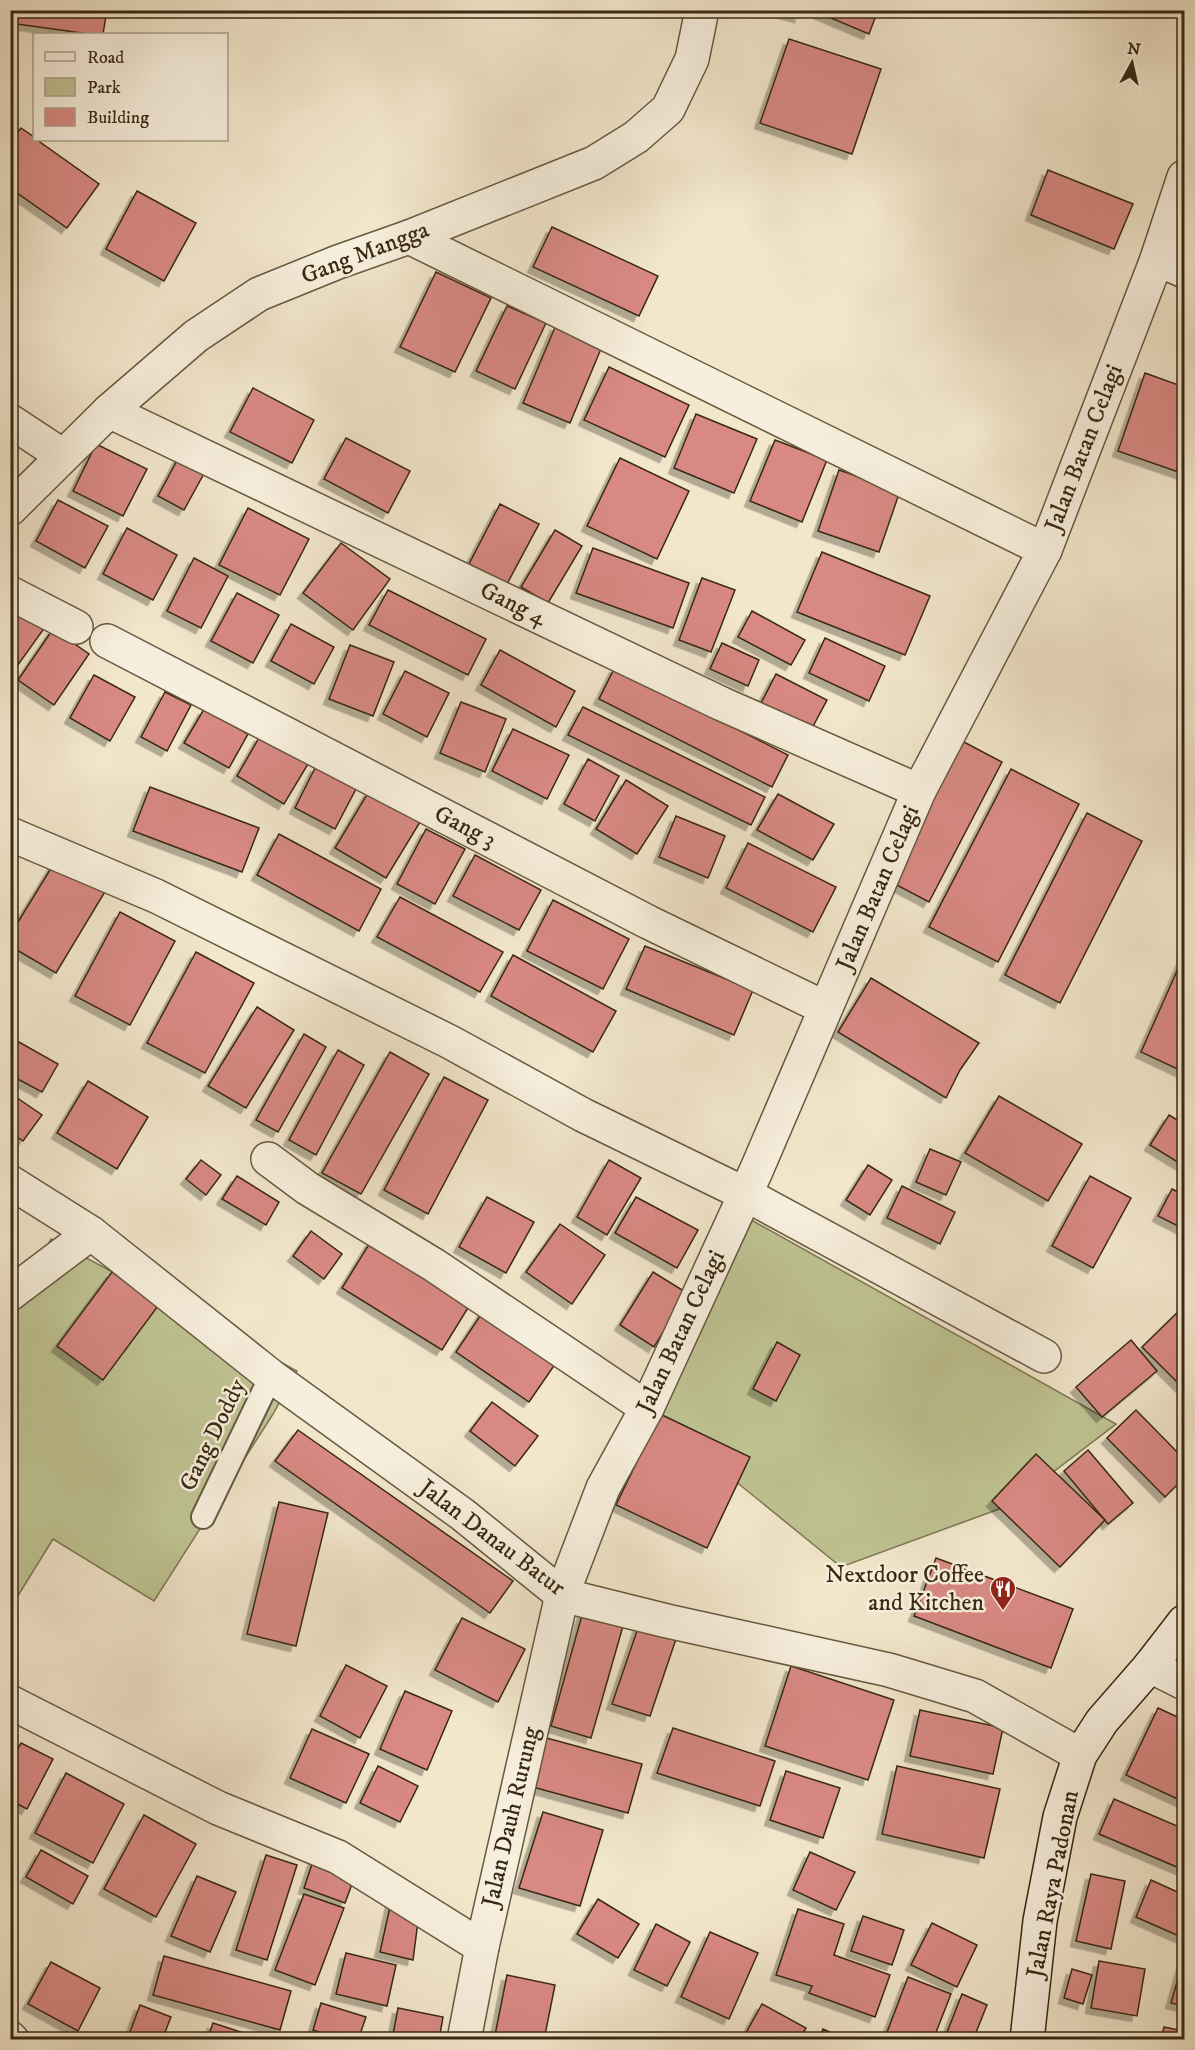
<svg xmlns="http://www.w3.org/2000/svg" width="1195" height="2050" font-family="'IM FELL DW Pica',serif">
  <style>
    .green { fill: #bfc393; stroke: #7c7652; stroke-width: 1.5 }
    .building { fill: #d88983; stroke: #392912; stroke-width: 1.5; filter: url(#shadow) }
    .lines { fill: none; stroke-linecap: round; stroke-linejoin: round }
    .service-casing { stroke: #675840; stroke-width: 26 }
    .minor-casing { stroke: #675840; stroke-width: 36 }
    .secondary-casing { stroke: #392912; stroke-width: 36 }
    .service { stroke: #f7efdd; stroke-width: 22 }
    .minor { stroke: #f7efdd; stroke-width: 33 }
    .secondary { stroke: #f7efdd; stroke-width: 33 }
    .labels { text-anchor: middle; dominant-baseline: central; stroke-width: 5; stroke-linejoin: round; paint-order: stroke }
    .street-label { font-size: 24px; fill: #392912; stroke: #f7efdd }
    .poi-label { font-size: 24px; fill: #392912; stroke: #f7efdd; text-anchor: end }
  </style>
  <defs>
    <filter id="shadow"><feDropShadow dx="-5.5" dy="5.5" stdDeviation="0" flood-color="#0004"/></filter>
  </defs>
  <rect width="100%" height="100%" fill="#f2e6cb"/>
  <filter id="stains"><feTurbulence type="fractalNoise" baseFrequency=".00333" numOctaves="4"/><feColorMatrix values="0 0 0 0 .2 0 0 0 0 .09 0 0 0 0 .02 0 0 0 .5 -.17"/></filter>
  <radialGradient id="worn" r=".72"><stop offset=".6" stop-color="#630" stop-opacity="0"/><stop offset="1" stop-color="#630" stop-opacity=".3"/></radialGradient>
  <g class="green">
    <path d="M737,1212L1116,1424L1010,1505L841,1567L643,1406Z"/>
    <path d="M51,1239L297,1371L273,1414L154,1601L53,1539L11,1607V1312Z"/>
  </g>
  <g class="building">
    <path d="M10,10H107L103,34H89L10,23Z"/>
    <path d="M773,10H801L800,17Z"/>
    <path d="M812,10H878L869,34Z"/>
    <path d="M789,39L881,69L852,154L760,123Z"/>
    <path d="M21,128L34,137V140H37L99,184L67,228L10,188V142Z"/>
    <path d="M1048,170L1133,204L1114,249L1031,215Z"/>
    <path d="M137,191L196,223L164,281L106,249Z"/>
    <path d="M552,227L658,276L639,316L533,267Z"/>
    <path d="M436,272L491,298L455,372L400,347Z"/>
    <path d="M507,306L546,323L515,389L476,371Z"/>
    <path d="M556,325L603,344L570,423L523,403Z"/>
    <path d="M609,367L689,405L665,457L584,420Z"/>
    <path d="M1145,373L1184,387V474L1118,451Z"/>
    <path d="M253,388L314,420L292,463L230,432Z"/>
    <path d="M696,414L757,439L734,493L674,468Z"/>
    <path d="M346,438L410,471L388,513L324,479Z"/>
    <path d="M775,440L827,460L802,522L750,501Z"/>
    <path d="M96,444L147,469L123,516L73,491Z"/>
    <path d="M181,453L207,468L184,510L158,496Z"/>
    <path d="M620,458L689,491L657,559L587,526Z"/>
    <path d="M839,470L900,491L879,552L818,531Z"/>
    <path d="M58,500L108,526L85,568L36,541Z"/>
    <path d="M500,504L539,524L507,584L469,564Z"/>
    <path d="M248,508L309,539L280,595L219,565Z"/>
    <path d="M127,528L177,555L153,600L103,574Z"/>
    <path d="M555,530L582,546L548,603L521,587Z"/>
    <path d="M341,543L390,579L353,630L303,593Z"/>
    <path d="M593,548L689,583L673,628L576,593Z"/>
    <path d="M822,552L930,596L905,655L797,612Z"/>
    <path d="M194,558L228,576L201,628L167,611Z"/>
    <path d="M702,578L735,590L711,652L679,640Z"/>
    <path d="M388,590L486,639L468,675L369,625Z"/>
    <path d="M237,593L279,615L253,663L211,641Z"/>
    <path d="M10,610L48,623L10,676Z"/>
    <path d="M752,611L805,640L791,665L738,637Z"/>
    <path d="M291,624L334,647L314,684L271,661Z"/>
    <path d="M53,629L89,654L54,705L18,680Z"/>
    <path d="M825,638L885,666L869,701L809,673Z"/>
    <path d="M722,643L759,660L748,686L710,669Z"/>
    <path d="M350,645L394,662L373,716L329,699Z"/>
    <path d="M500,650L575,691L556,727L481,685Z"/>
    <path d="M615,667L788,755L772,787L599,699Z"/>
    <path d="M405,671L449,693L427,737L383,714Z"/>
    <path d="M776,674L827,700L811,730L761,703Z"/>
    <path d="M94,675L135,697L110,741L70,718Z"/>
    <path d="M165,692L191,705L167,751L141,737Z"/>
    <path d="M461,702L506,719L485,772L440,753Z"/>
    <path d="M583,707L765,797L751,825L568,735Z"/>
    <path d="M204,709L248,734L229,768L184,743Z"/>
    <path d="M513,729L569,755L547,799L492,771Z"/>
    <path d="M260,736L308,764L284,804L237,776Z"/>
    <path d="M962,741L1002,762L929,902L889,881Z"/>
    <path d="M588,759L619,776L595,821L564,804Z"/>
    <path d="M316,766L357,787L335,829L295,808Z"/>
    <path d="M1011,769L1079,804L998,962L929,927Z"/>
    <path d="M626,780L668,806L637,854L596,829Z"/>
    <path d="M150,787L259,828L242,872L133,831Z"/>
    <path d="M369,791L420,822L386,878L335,848Z"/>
    <path d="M778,794L834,824L813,860L757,830Z"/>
    <path d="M1087,813L1142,841L1060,1003L1005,975Z"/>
    <path d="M676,816L725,836L708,878L659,857Z"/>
    <path d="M426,829L465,849L435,904L397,884Z"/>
    <path d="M279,834L381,889L359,931L257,875Z"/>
    <path d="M748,843L836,887L813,932L726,888Z"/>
    <path d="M475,855L541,890L519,930L453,896Z"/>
    <path d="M56,860L106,890L56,973L10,946V935Z"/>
    <path d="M400,897L503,952L480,992L377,937Z"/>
    <path d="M553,900L629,939L603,989L527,951Z"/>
    <path d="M120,912L175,941L130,1025L75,996Z"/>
    <path d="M645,946L753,990L734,1035L626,989Z"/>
    <path d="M196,952L254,983L205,1073L147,1043Z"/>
    <path d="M513,955L616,1011L593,1052L491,996Z"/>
    <path d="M1184,955V1072L1141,1052Z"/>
    <path d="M871,978L979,1043L960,1070L946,1098L838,1032Z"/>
    <path d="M257,1007L294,1030L246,1108L208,1086Z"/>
    <path d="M304,1034L326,1047L278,1132L256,1120Z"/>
    <path d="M10,1037L58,1064L42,1092L10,1075Z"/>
    <path d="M338,1050L364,1065L316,1155L289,1140Z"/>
    <path d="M390,1052L429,1074L361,1194L322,1173Z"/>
    <path d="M444,1077L488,1100L428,1214L384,1190Z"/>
    <path d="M88,1081L148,1117L117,1169L57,1133Z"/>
    <path d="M10,1093L42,1115L23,1141L10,1132Z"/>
    <path d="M999,1096L1082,1144L1048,1201L965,1153Z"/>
    <path d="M1169,1115L1184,1124V1166L1150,1145Z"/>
    <path d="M930,1149L961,1162L946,1195L916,1182Z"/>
    <path d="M201,1160L221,1175L206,1195L186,1179Z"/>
    <path d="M609,1160L641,1178L607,1235L577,1217Z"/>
    <path d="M868,1165L892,1180L870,1215L846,1200Z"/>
    <path d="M237,1176L279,1202L266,1225L222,1199Z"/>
    <path d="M1090,1176L1131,1198L1093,1268L1052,1246Z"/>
    <path d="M902,1186L955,1212L940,1244L887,1218Z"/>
    <path d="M1172,1189L1184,1195V1229L1158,1216Z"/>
    <path d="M487,1197L534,1222L506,1273L459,1247Z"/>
    <path d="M636,1197L698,1230L677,1268L615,1233Z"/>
    <path d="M560,1224L605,1255L572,1304L526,1272Z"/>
    <path d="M311,1231L342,1254L324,1279L293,1256Z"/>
    <path d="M371,1241L471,1303L442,1350L342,1288Z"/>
    <path d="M112,1272L158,1306L103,1380L57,1346Z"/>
    <path d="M653,1272L687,1293L654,1347L620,1325Z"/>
    <path d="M486,1307L560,1357L529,1402L456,1352Z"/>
    <path d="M1183,1307L1184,1308V1389L1142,1347Z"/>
    <path d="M1131,1340L1157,1371L1102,1417L1076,1387Z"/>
    <path d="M777,1342L800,1355L776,1401L753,1389Z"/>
    <path d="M492,1402L538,1436L515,1466L470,1431Z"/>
    <path d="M1136,1410L1184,1459V1478L1165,1497L1107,1438Z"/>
    <path d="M660,1414L750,1457L707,1548L616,1505Z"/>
    <path d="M298,1430L513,1581L490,1613L275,1461Z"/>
    <path d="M1088,1450L1133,1503L1108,1524L1064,1471Z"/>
    <path d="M1036,1454L1105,1520L1060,1567L992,1501Z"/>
    <path d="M279,1502L328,1513L296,1646L247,1634Z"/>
    <path d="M936,1558L1073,1609L1051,1668L914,1616Z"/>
    <path d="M584,1608L625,1619L591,1738L551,1726Z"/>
    <path d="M462,1618L525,1649L498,1702L435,1670Z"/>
    <path d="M640,1622L677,1636L650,1716L612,1704Z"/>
    <path d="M346,1665L387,1686L360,1738L320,1716Z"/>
    <path d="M791,1666L894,1700L868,1780L765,1746Z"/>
    <path d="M405,1691L452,1711L427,1770L380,1749Z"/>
    <path d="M1158,1708L1184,1720V1802L1126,1775Z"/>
    <path d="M920,1710L1003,1728L993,1774L910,1756Z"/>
    <path d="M673,1728L775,1761L760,1806L657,1773Z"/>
    <path d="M312,1729L369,1754L346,1803L290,1778Z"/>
    <path d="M543,1737L642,1764L628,1813L529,1786Z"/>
    <path d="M21,1743L53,1759L27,1809L10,1800V1764Z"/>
    <path d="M378,1766L418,1786L400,1822L360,1803Z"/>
    <path d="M897,1766L1000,1789L984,1858L882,1834Z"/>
    <path d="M786,1771L840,1788L823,1838L770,1820Z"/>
    <path d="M66,1773L124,1804L93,1863L35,1833Z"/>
    <path d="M1114,1799L1184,1829V1870L1099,1834Z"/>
    <path d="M543,1812L603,1830L580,1906L519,1888Z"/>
    <path d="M144,1815L196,1844L156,1917L104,1889Z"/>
    <path d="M41,1850L88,1876L73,1904L26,1877Z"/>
    <path d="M810,1852L855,1872L836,1910L793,1890Z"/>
    <path d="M266,1855L297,1865L267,1960L236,1950Z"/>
    <path d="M314,1858L356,1873L345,1903L304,1888Z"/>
    <path d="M1091,1874L1125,1881L1111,1949L1076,1941Z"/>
    <path d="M197,1876L236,1892L210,1952L171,1936Z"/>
    <path d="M1151,1880L1184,1895V1928L1181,1937L1136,1917Z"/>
    <path d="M304,1894L344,1908L315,1985L275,1970Z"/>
    <path d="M598,1899L639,1924L618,1958L577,1934Z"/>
    <path d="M391,1902L418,1921L413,1960L380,1952Z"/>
    <path d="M798,1909L844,1924L834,1955L890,1975L875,2017L809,1993L812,1986L776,1975Z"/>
    <path d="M863,1916L904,1930L892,1965L851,1951Z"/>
    <path d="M932,1923L977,1945L957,1987L911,1965Z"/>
    <path d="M656,1924L690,1942L667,1986L634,1970Z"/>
    <path d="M710,1932L758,1953L729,2019L681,1997Z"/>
    <path d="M346,1953L396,1965L387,2006L336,1994Z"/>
    <path d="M164,1956L291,1991L280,2030L153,1995Z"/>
    <path d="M1184,1958V2006L1171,2003Z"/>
    <path d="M1099,1961L1145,1969L1137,2016L1091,2008Z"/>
    <path d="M51,1962L100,1988L78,2031L28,2004Z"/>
    <path d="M1072,1969L1092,1975L1083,2004L1064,1998Z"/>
    <path d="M507,1975L555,1985L544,2040H494Z"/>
    <path d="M908,1977L951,1994L933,2040H884Z"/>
    <path d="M962,1994L987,2005L973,2040H944Z"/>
    <path d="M321,2003L366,2017L358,2040H343L313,2030Z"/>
    <path d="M762,2004L806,2028L799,2040H742Z"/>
    <path d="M140,2005L171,2017L162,2040H127Z"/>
    <path d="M398,2008L443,2017L439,2040H392Z"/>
    <path d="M213,2023L253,2036L252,2040H207Z"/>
    <path d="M1164,2027L1184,2031V2040H1161Z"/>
    <path d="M823,2029L847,2040H818Z"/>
  </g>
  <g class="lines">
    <defs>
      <path id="service" d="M203,1517L271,1376"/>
      <g id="minor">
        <path d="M409,237L1045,550"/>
        <path d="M1157,259L1184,271"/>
        <path d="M109,411L722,704L919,791"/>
        <path d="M10,421L63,456"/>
        <path d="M10,509L109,411L196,336L259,294L338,262L409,237L594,163L636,137L668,109L692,59L702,10"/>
        <path d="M10,593L76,627"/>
        <path d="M107,641L648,922L825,1008"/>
        <path d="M10,834L156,896L450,1042L583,1115L745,1194L1044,1356"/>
        <path d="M268,1159L307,1188L434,1265L647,1408"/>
        <path d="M10,1182L91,1233L271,1376L462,1514L562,1595L667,1621L889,1670L975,1696L1080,1755"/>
        <path d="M10,1294L91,1233"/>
        <path d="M1150,1666L1184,1683"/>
        <path d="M10,1702L218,1808L338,1857L482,1947"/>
        <path d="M10,2038L12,2040"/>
        <path d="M464,2040L482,1947L562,1595L603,1488L647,1408L756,1171L919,791L1045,550L1157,259L1184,177"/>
      </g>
      <path id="secondary" d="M1027,2040L1040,1921L1060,1817L1080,1755L1102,1721L1150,1666L1184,1622"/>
    </defs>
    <use href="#service" class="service-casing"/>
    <use href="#minor" class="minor-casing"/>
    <use href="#secondary" class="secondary-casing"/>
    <use href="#service" class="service"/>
    <use href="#minor" class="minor"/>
    <use href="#secondary" class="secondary"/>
  </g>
  <defs>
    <symbol id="restaurant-pin" viewBox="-11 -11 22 30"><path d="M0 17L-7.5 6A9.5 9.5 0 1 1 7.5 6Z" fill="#8f2418" stroke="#f7efdd"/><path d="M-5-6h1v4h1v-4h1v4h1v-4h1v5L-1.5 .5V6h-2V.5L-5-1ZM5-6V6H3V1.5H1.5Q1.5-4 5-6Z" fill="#fff"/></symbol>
  </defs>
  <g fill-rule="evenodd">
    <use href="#restaurant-pin" x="988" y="1574" width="30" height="40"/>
  </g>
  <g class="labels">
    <g class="street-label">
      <text transform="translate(365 253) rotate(-21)">Gang Mangga</text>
      <text transform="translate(1084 448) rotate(-69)">Jalan Batan Celagi</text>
      <text transform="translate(513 604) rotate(26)">Gang 4</text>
      <text transform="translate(465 827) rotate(27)">Gang 3</text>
      <text transform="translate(878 888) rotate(-67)">Jalan Batan Celagi</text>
      <text transform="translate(681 1332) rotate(-65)">Jalan Batan Celagi</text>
      <text transform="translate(213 1435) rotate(-64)">Gang Doddy</text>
      <text transform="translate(492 1538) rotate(37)">Jalan Danau Batur</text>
      <text transform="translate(511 1817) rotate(-77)">Jalan Dauh Rurung</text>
      <text transform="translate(1053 1884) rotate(-79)">Jalan Raya Padonan</text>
    </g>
    <g class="poi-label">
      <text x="984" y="1575">Nextdoor Coffee<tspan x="984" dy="28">and Kitchen</tspan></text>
    </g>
  </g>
  <rect width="1195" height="2050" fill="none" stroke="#f2e6cb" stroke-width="36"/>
  <rect x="12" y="12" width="1171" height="2026" fill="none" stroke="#392912" stroke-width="3"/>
  <rect x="18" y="18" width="1159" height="2014" fill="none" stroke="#392912" stroke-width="1.5"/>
  <rect x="33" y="33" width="195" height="108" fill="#f7efdd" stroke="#aba08c" stroke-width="1.5"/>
  <rect x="45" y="52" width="30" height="9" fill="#f7efdd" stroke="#aba08c" stroke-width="1.5"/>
  <text x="87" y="63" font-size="18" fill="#392912">Road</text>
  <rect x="45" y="78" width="30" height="18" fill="#bfc393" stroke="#aba08c" stroke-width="1.5"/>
  <text x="87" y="93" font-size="18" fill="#392912">Park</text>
  <rect x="45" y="108" width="30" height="18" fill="#d88983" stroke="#aba08c" stroke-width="1.5"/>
  <text x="87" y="123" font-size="18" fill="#392912">Building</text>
  <g transform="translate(1132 63) rotate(8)" stroke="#f7efdd" stroke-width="4.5" paint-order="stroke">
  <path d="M0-4.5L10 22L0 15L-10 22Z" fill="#392912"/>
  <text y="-9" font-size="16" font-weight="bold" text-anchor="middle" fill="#392912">N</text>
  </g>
  <rect width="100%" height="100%" filter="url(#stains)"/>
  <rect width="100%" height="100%" fill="url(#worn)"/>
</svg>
